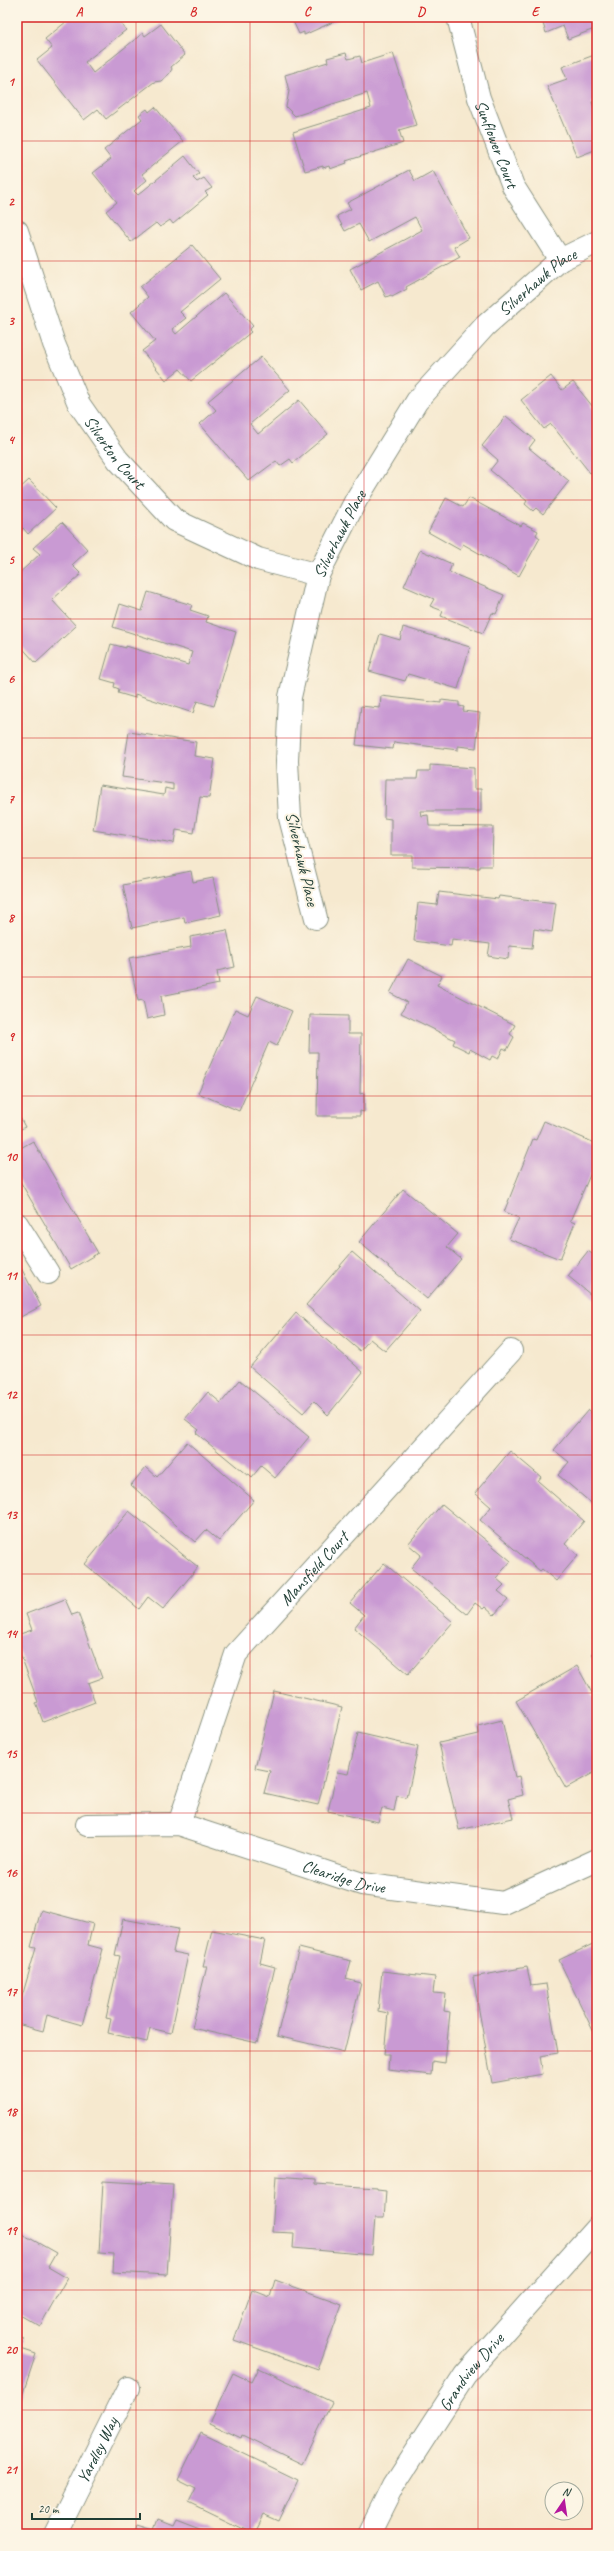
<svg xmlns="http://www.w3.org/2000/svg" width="614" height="2551" font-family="Caveat,sans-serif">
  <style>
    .building { fill: #c99ad3 }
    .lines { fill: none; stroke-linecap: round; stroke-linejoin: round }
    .minor-casing { stroke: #8a9382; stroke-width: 24 }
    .tertiary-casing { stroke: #8a9382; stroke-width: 24 }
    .minor { stroke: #fff; stroke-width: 22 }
    .tertiary { stroke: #fff; stroke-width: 22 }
    .grid { fill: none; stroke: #d62828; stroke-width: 1; stroke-opacity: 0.55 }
    .labels { text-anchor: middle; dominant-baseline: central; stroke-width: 4; stroke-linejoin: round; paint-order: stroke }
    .street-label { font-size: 17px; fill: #1f3d34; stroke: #fcf5e5 }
    .neatline { fill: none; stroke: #d62828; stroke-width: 1.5 }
    .grid-label { font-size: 13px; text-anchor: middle; font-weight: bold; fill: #d62828 }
  </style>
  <rect width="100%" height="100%" fill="#fcf5e5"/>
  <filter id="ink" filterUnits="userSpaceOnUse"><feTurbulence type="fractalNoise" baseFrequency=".025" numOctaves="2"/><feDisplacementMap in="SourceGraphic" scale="8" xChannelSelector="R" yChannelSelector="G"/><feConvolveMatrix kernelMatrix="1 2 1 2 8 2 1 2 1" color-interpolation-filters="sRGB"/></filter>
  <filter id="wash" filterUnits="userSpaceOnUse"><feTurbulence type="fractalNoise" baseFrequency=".012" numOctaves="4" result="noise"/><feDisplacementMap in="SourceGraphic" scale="16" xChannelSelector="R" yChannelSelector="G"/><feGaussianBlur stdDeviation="0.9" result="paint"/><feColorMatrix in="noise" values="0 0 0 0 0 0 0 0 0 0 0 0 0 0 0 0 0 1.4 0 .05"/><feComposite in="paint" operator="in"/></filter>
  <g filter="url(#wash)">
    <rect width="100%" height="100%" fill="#f6e9cf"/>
    <g id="blocks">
      <g class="building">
        <path d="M72,17H116L126,30L85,62L93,73L143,33L145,36L161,24L185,55L171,67L172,69L169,74L161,81L154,82L106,119L98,109L84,120L37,60L52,48L45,39Z"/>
        <path d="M291,17H344L304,35V32L299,34Z"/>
        <path d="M541,17H597V28L568,39L563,26L546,33Z"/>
        <path d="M346,53L348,59L360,56L362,63L393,53L416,125L399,130L403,143L346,161L347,163L330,169L329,166L323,168V166L305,171L293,132L371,108L367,93L295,116L286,107L289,91L285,75L328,62L327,58Z"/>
        <path d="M597,54V100L592,102L597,116V149L577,157L547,86L567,79L562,67Z"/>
        <path d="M155,107L183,141L142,174L147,180L134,191L138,195L185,156L199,174L193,178L197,182L204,178L212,188L205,192L208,195L173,224L170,220L160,227L156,223L131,242L106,211L117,202L93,173L111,159L104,150L142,119L139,115L147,109L149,112Z"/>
        <path d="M409,170L415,181L433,171L469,238L454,247L460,257L406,287L407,289L392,297L391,295L386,297L378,281L361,290L350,269L422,230L415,217L369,242L359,224L345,231L337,216L351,209L347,203Z"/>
        <path d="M192,245L220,279L180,312L186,318L172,329L176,334L224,293L253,326L249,330L251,332L191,381L180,369L166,380L142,351L155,341L131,312L148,297L140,287Z"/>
        <path d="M261,357L290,390L250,424L258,434L299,400L328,434L293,463L290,459L280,466L276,461L249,481L200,424L216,410L208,401Z"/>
        <path d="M551,376L562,390L573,382L597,412V479L592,472L590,473L551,424L544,429L521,400Z"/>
        <path d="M506,416L535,440L529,448L569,481L543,514L536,508L533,511L525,504L527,501L490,470L498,460L482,446Z"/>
        <path d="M29,480L56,508L28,534L23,528L17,534V491Z"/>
        <path d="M446,498L463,507L469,498L521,526L523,523L538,531L536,535L540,538L519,576L463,544L460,550L428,532Z"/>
        <path d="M62,522L88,550L72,565L81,574L52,600L76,626L36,663L17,642V631L21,627L17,623V575L40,554L33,548Z"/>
        <path d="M420,550L452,564L449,572L504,595L496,614L492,613L483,633L441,616L443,611L430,606L434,599L404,586Z"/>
        <path d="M148,592L192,605L190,610L208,616L206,622L236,632L214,706L197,701L193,713L135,694V698L118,693L119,689L114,687L115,683L101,679L111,644L126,648V646L188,665L192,652L113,627L120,604L142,611Z"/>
        <path d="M403,627L470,647L458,689L408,674L405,681L369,671L380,634L400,640Z"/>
        <path d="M381,696L441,703V700L459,702V706L464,707L463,711L480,713L476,748L458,746V750L394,742L393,749L356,745L361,706L380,708Z"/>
        <path d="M129,732L196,742L194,756L215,759L209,798L200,797L194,833L176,830L174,843L93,830L100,785L164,795L165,788L173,790V784L122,777Z"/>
        <path d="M430,765L474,768V789H481V811H420L421,816L428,815L429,826L493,827L492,866H480V868L412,867V855H391V819L384,818L385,779H417L418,771H430Z"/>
        <path d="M191,871L193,882L213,878L221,915L185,923L184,917L132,928L123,885Z"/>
        <path d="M439,892L498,899L499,896L556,903L552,932L534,929L532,948L509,946L508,959L488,956L490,944L452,939L451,946L414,941L418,903L437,905Z"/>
        <path d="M227,930L235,967L217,971L219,984L161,996L164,1015L147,1019L143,1000L138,1001L129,958L191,947L190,937Z"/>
        <path d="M408,959L442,976L437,985L515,1025L510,1034L514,1037L507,1050L503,1048L498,1059L492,1056L490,1060L470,1049L469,1052L453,1044L455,1040L401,1013L407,1002L390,993Z"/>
        <path d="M257,996L292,1011L277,1046L269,1042L239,1111L198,1093L235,1009L248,1015Z"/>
        <path d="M310,1015L348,1016V1034H361L360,1094L364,1093V1112L360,1111V1116H317L318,1052H309Z"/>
        <path d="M17,1112L25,1127L17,1131Z"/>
        <path d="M544,1121L597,1144V1159L570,1221L575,1223L560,1259L509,1239L519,1218L504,1212L533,1139L536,1140Z"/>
        <path d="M33,1141L98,1253L71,1269L17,1176V1150Z"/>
        <path d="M403,1189L458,1234L447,1247L461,1259L427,1299L359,1242Z"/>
        <path d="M597,1247V1300L568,1276L588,1251L592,1254Z"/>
        <path d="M352,1252L420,1311L385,1351L370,1339L360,1351L306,1305Z"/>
        <path d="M19,1264L41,1306L17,1319V1265Z"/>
        <path d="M296,1313L363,1372L328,1415L314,1401L303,1413L250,1367Z"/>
        <path d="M240,1380L309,1437L275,1478L261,1466L252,1477L249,1474L247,1475L196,1433L199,1430L185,1419L208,1392L221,1403Z"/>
        <path d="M588,1410L597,1417V1508L558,1475L569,1462L554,1450Z"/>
        <path d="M187,1442L254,1500L219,1541L206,1530L195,1542L131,1485L146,1467L157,1477Z"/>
        <path d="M510,1451L541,1477L538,1481L584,1521L565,1544L578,1555L556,1581L542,1569L540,1571L480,1520L491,1507L475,1493Z"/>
        <path d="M442,1504L511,1561L496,1578L504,1585L498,1591L508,1599L494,1615L485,1607L483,1609L475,1603L467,1614L411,1568L421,1555L408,1544Z"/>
        <path d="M129,1511L198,1567L163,1609L148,1597L139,1609L85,1564Z"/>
        <path d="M384,1563L453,1622L408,1674L354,1628L364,1615L350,1603Z"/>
        <path d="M65,1599L72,1615L78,1613L102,1678L88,1683L95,1702L43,1722L36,1703L38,1702L17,1645V1635L32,1630L26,1614Z"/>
        <path d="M597,1651V1664L592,1654Z"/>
        <path d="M577,1666L597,1702V1771L566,1788L516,1701Z"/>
        <path d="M274,1691L342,1707L318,1805L264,1793L270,1771L255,1768Z"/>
        <path d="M502,1720L515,1777L519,1776L523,1795L508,1799L513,1818L459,1830L439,1743L479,1734L478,1726Z"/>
        <path d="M358,1733L418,1747L407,1798L397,1796L394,1811L382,1808L378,1822L328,1811L337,1772L348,1774Z"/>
        <path d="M41,1910L93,1924L88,1945L103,1949L82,2025L47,2015L43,2031L17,2024V2014L36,1948L31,1947Z"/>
        <path d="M123,1919L178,1929L173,1952L188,1955L171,2033L150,2028L147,2042L108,2033L111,2019L106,2018L120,1956L115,1955Z"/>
        <path d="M212,1930L265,1940L260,1963L275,1967L257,2043L192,2028L207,1966H203Z"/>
        <path d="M597,1942V2039L559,1960Z"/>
        <path d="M299,1948L351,1961L346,1979L361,1983L344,2052L277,2036Z"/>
        <path d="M527,1967L531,1986L546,1984L558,2053L540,2056L543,2074L492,2083L473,1977Z"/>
        <path d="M382,1971L435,1977L433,1993L446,1994L444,2011L450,2012L445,2063L432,2061L431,2075L388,2070L389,2055H384L388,2013L378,2011Z"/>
        <path d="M276,2176L316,2179V2184L377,2188V2190L386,2191L384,2218H375L372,2255L293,2248L294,2233L272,2232Z"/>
        <path d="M103,2181L173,2185L167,2275L113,2272L114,2254L99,2253Z"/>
        <path d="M17,2231L56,2253L48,2267L67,2278L40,2326L17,2313Z"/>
        <path d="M275,2280L342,2304L318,2370L234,2340L252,2290L270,2297Z"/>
        <path d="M17,2337L24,2339L21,2349L36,2354L19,2405Z"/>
        <path d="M259,2368L332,2402L302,2464L242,2435L241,2438L209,2423L233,2373L252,2382Z"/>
        <path d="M201,2433L298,2480L279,2521L263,2514L253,2534L189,2503L196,2489L178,2480Z"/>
        <path d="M158,2519L173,2525L176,2519L215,2534H135L138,2525L154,2530Z"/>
      </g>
    </g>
  </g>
  <g filter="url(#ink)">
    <use href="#blocks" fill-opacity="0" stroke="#8a9382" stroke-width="1"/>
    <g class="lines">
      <defs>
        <g id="minor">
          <path id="s1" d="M458,17L479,98L513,186L560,260"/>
          <path id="s2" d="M17,231L54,344L79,404L118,460L174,520L258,559L318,575"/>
          <path id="s3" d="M316,918L290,818L287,761L290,697L318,575L356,500L417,401L485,326L560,260L597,242"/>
          <path d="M17,1224L48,1273"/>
          <path id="s4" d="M179,1824L236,1654L511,1351"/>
          <path id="s5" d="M87,1825L179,1824L362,1884L503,1903L597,1860"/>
          <path id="s6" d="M55,2534L128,2388"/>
        </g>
        <g id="tertiary">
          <path id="s7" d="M369,2534L393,2486L465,2375L597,2227"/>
        </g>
      </defs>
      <use href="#minor" class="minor-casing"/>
      <use href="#tertiary" class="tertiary-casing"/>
      <use href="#minor" class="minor"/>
      <use href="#tertiary" class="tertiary"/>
    </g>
  </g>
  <path class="grid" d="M136,17V2534M250,17V2534M364,17V2534M478,17V2534M17,141H597M17,261H597M17,380H597M17,500H597M17,619H597M17,738H597M17,858H597M17,977H597M17,1096H597M17,1216H597M17,1335H597M17,1455H597M17,1574H597M17,1693H597M17,1813H597M17,1932H597M17,2051H597M17,2171H597M17,2290H597M17,2410H597"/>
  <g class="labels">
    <g class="street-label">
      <text stroke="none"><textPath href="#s1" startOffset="133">Sunflower Court</textPath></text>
      <text stroke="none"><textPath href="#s3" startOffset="720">Silverhawk Place</textPath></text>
      <text stroke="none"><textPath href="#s2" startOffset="244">Silverton Court</textPath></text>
      <text stroke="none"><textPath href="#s3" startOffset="396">Silverhawk Place</textPath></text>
      <text transform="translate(302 859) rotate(77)">Silverhawk Place</text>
      <text stroke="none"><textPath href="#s4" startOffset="295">Mansfield Court</textPath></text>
      <text stroke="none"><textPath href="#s5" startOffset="265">Clearidge Drive</textPath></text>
      <text stroke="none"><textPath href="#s7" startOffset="192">Grandview Drive</textPath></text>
      <text stroke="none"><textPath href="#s6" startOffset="94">Yardley Way</textPath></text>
    </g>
  </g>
  <rect width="614" height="2551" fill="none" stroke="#fcf5e5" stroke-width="44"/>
  <g transform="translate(564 2501) rotate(13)"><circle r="19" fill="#fcf5e5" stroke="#a4ab9e"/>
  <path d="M0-3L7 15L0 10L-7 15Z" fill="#b5179e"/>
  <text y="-6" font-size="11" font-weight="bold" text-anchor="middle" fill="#1f3d34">N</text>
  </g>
  <path d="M32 2513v6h108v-6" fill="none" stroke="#1f3d34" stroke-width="2"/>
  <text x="38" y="2513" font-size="12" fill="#1f3d34" stroke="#fcf5e5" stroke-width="3" paint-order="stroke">20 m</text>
  <rect x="22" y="22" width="570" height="2507" class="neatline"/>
  <g class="grid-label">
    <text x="79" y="16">A</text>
    <text x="193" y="16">B</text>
    <text x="307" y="16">C</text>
    <text x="421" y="16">D</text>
    <text x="535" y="16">E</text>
    <text x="11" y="86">1</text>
    <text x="11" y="206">2</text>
    <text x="11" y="325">3</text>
    <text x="11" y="444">4</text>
    <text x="11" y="564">5</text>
    <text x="11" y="683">6</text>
    <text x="11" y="803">7</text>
    <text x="11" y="922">8</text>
    <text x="11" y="1041">9</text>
    <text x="11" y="1161">10</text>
    <text x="11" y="1280">11</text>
    <text x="11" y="1399">12</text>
    <text x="11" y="1519">13</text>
    <text x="11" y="1638">14</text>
    <text x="11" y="1758">15</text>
    <text x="11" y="1877">16</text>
    <text x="11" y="1996">17</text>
    <text x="11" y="2116">18</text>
    <text x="11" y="2235">19</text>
    <text x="11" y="2354">20</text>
    <text x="11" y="2474">21</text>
  </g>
</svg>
